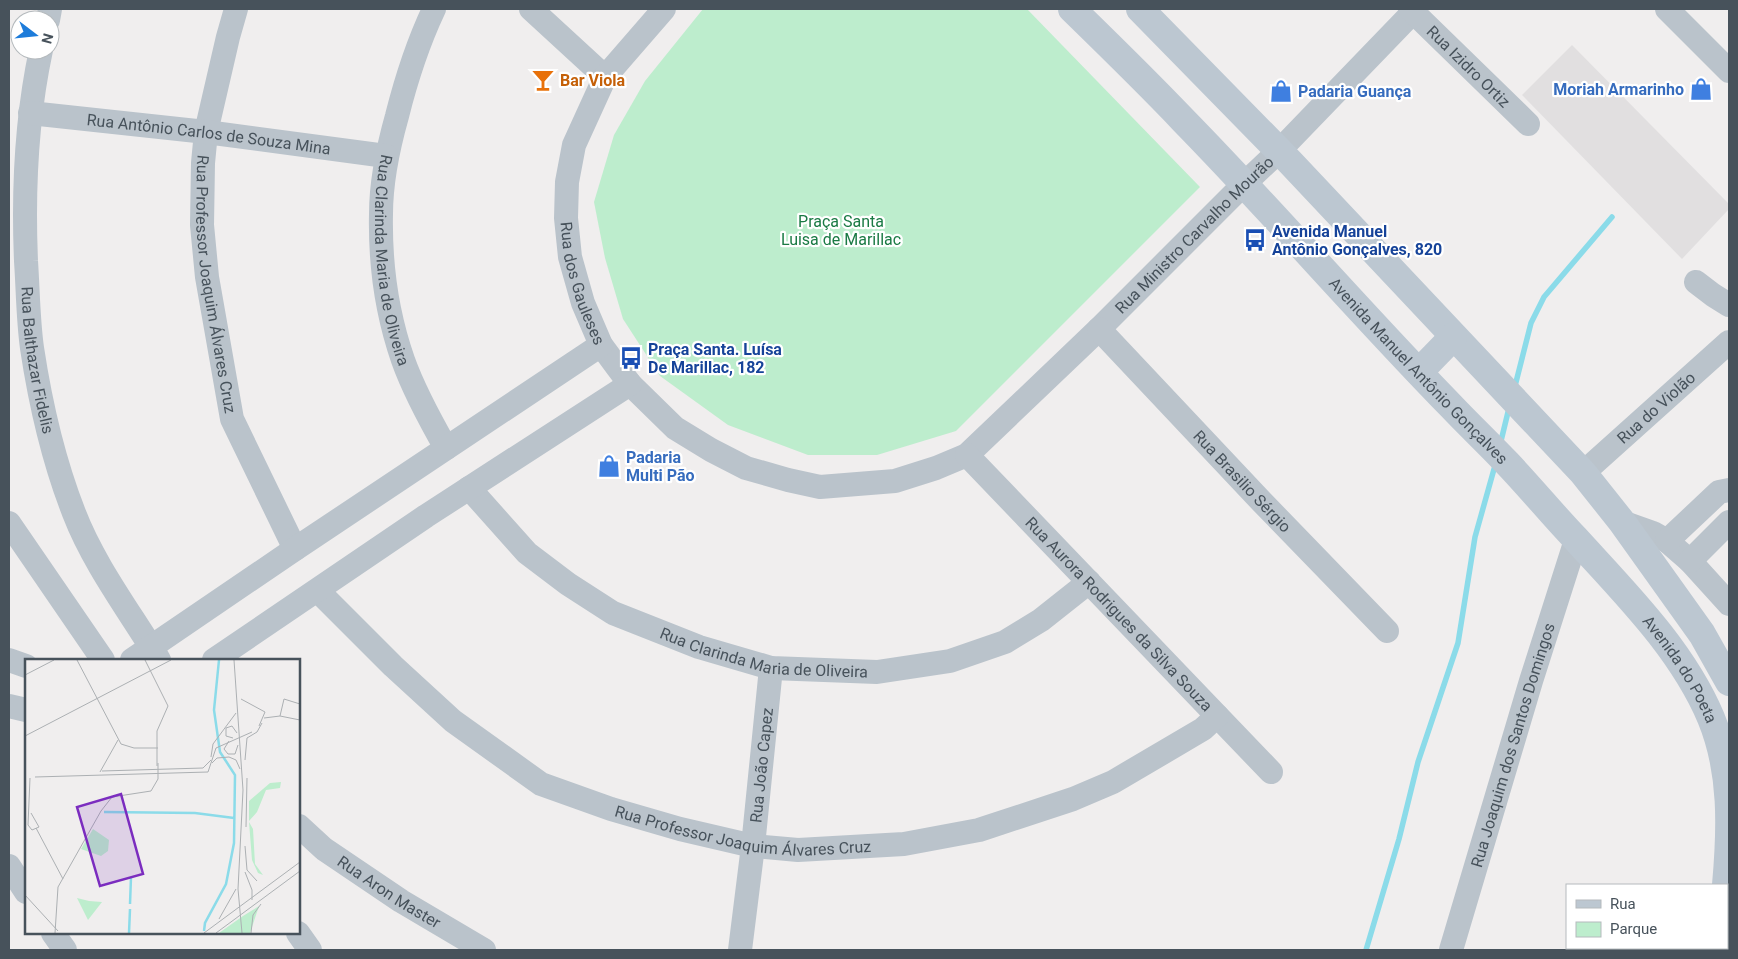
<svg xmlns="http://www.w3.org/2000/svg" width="1738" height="959" font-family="Roboto,sans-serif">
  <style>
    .education { fill: #e1dfe0 }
    .green { fill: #bdedcd }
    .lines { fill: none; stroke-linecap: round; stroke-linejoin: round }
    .stream { stroke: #8bdbe9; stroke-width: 5.5 }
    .minor { stroke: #bac3cb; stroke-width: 24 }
    .secondary { stroke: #bcc7d1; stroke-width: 28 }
    .labels { text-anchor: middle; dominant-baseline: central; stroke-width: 4.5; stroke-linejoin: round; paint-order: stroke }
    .street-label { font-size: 16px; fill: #47525b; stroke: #fff }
    .food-label { font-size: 16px; font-weight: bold; fill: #c56008; stroke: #fff; text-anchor: start }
    .shop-label { font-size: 16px; font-weight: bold; fill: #366cbe; stroke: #fff; text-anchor: start }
    .park-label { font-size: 16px; fill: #1a7a44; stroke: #fff }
    .transit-label { font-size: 16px; font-weight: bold; fill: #164399; stroke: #fff; text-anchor: start }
    .inset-river { fill: none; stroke: #8bdbe9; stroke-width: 2.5 }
    .inset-road { fill: none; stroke: #acb0b3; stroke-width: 1 }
    .view { fill: #7b2cbf; fill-opacity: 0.15; stroke: #7b2cbf; stroke-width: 2.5 }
    .inset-edge { fill: none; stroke: #47525b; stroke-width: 2.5 }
  </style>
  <rect width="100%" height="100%" fill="#f0eeee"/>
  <path class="education" d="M1572,45L1729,204V209L1682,259L1522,95Z"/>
  <path class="green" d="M703,9H1027L1200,187L956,431L877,455H808L728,425L660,376L623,319L605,258L594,202L614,135L645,81Z"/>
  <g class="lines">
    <g class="stream">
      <path d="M1514,390L1531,323L1544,297L1612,217"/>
      <path d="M1500,445L1509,408"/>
      <path d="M1366,950L1399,839L1418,762L1458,643L1475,537L1496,462"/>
    </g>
    <g class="minor">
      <path id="s1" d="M236,9L228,37L206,132L203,163L202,225L207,277L232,419L295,549"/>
      <path id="s2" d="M434,9C418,43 406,80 397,116C388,148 381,180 381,214C380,262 387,314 403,360C414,391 430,420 446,448"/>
      <path d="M531,9L605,77"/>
      <path id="s3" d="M664,9L605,77L574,145L567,182L566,218L570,257L583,303L601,345L618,368L630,384L675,428L711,450L746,468L788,480L820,487L895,481L936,468L967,455L1099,329L1244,184L1279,151L1416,9"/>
      <path id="s4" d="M1410,9L1528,124"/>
      <path d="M1667,9L1729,71"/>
      <path d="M48,20L50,9"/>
      <path id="s5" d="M41,50C26,120 23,190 26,261C28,290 28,319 32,348C40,401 54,462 74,513C94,565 130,612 159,660"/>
      <path id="s6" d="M30,113L206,132L386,156"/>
      <path d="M1696,282L1713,295L1729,305"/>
      <path id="s7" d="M1099,329L1261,501L1387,631"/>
      <path id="s8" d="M967,455L1271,772"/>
      <path id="s9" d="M1583,473L1729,342"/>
      <path id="s10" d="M469,488L527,553L568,584L613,613L699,647L771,668L877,672L950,661L1005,642L1041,620L1089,582"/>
      <path d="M1622,522L1653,533L1667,541L1690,561L1729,604"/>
      <path d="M9,523L103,660"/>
      <path d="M1667,541L1719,492L1729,490"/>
      <path d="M1690,561L1729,522"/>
      <path id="s11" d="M318,591L393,666L453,721L541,784L611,809L680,829L753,846L798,850L904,844L979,830L1073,799L1113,782L1203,729L1217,716"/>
      <path d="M9,660L26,666"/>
      <path d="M132,660L295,549L601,345"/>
      <path d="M214,660L426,516L630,384"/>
      <path d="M9,706L26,710"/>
      <path id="s12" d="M299,826L324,849L401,901L484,950"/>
      <path d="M9,866L26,892"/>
      <path d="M53,933L65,950"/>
      <path d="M298,933L310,950"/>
      <path id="s13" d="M740,950L753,846L771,668"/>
      <path id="s14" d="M1451,950L1531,681L1576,540"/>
    </g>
    <g class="secondary">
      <path id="s15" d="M1072,9C1110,46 1148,83 1184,121C1275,214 1360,313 1451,406C1469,425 1488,443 1507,463C1530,487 1552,514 1575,538C1624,592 1682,649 1711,718C1733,771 1731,829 1726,885"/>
      <path d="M1140,9L1290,162L1583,473L1622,522L1702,634L1729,682"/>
      <path d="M1419,372L1453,337"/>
      <path d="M1713,950L1714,948"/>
    </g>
  </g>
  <defs>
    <symbol id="bar-bare" viewBox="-9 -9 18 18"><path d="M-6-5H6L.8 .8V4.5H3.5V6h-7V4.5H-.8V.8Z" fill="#e8710a" stroke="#fff" stroke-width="2.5" paint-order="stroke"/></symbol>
    <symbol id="shop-bare" viewBox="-9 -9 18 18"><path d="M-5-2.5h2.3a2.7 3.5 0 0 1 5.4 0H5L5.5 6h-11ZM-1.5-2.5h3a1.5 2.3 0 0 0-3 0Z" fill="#3f7fe0" stroke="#fff" stroke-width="2.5" paint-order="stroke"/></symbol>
    <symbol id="bus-bare" viewBox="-9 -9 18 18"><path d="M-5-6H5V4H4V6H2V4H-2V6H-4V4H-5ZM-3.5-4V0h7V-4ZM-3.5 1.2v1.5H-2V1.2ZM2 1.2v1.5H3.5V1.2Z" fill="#1a4fb4" stroke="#fff" stroke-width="2.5" paint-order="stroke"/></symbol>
  </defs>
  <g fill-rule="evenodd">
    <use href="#bar-bare" x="527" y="64" width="32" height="32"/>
    <use href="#shop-bare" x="1685" y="73" width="32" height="32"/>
    <use href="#shop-bare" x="1265" y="75" width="32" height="32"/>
    <use href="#bus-bare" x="1239" y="224" width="32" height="32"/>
    <use href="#bus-bare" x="615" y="342" width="32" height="32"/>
    <use href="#shop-bare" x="593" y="450" width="32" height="32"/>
  </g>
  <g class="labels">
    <g class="street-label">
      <text stroke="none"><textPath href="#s4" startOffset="82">Rua Izidro Ortiz</textPath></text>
      <text stroke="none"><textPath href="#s6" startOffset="180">Rua Antônio Carlos de Souza Mina</textPath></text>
      <text stroke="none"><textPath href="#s3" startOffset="1109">Rua Ministro Carvalho Mourão</textPath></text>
      <text stroke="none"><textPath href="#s2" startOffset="260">Rua Clarinda Maria de Oliveira</textPath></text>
      <text stroke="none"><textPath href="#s3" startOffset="306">Rua dos Gauleses</textPath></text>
      <text stroke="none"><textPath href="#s1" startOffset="280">Rua Professor Joaquim Álvares Cruz</textPath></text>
      <text stroke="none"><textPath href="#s5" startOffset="312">Rua Balthazar Fidelis</textPath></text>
      <text stroke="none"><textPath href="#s15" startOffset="501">Avenida Manuel Antônio Gonçalves</textPath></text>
      <text stroke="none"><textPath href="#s9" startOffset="98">Rua do Violão</textPath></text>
      <text stroke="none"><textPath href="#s7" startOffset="209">Rua Brasilio Sérgio</textPath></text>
      <text stroke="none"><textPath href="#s8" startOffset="220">Rua Aurora Rodrigues da Silva Souza</textPath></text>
      <text stroke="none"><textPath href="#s10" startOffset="350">Rua Clarinda Maria de Oliveira</textPath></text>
      <text stroke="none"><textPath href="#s15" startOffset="899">Avenida do Poeta</textPath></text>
      <text stroke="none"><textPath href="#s14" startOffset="214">Rua Joaquim dos Santos Domingos</textPath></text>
      <text stroke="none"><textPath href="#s13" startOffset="186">Rua João Capez</textPath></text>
      <text stroke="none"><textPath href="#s11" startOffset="505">Rua Professor Joaquim Álvares Cruz</textPath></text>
      <text stroke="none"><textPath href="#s12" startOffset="112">Rua Aron Master</textPath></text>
    </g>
    <g class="food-label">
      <text x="560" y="80">Bar Viola</text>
    </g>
    <g class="shop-label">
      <text x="1684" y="89" text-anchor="end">Moriah Armarinho</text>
      <text x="1298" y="91">Padaria Guança</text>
      <text x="626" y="457">Padaria<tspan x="626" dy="18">Multi Pão</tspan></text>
    </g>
    <g class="park-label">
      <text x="841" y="221">Praça Santa<tspan x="841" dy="18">Luisa de Marillac</tspan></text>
    </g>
    <g class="transit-label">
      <text x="1272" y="231">Avenida Manuel<tspan x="1272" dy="18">Antônio Gonçalves, 820</tspan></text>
      <text x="648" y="349">Praça Santa. Luísa<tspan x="648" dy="18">De Marillac, 182</tspan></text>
    </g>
  </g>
  <g transform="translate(25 659)">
    <rect width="275" height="275" fill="#f0eeee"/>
    <path d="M256,123L255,129L241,131L232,153L224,162V142L245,124ZM224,163L228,170L230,205L238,216L233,214L227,201ZM68,170L84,181L83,192L76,197L56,190ZM52,239L64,242L77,243L63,261ZM234,247L225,274H194L218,257Z" fill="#bdedcd"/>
    <path class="inset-river" d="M79,153L170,154L209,159M105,245L106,218M179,272L180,264L201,225L209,184L210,116L195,93L189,51L194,1M104,274L105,250"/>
    <path class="inset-road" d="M52,1L96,85L109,89H133M120,1L143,47L132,72V107M209,1L218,131L213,230L217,274M0,16L29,1M216,40L240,53L234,67M255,57L259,40L275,45M239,59L255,57L275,61M0,77L146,1M208,79L201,77V69L207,67L212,74M204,82L199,90L203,95H210L213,86M186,98L188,85L211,54M220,101L222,79L232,73L237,64M187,104L192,99L204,98L211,101L215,110M77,112L178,109L186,101M75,113L93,81M10,118L183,113L191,89L227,73M5,119L3,166L7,171L14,168L6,154M221,168L222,119M11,169L38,220M220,187L222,211L232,222M220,213L227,231V241M0,236L33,272M194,260L211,230M30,274L33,228L76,152L87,138L126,132L133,120V104M179,274L275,203M191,274L275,212M226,274L228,256L236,245"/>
    <path class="view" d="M96,135L118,215L75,227L52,148Z"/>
    <rect width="275" height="275" class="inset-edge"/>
  </g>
  <rect width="1738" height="959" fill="none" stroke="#47525b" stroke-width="20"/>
  <rect x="1566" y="884" width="162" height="65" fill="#ffffff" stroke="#b5babd"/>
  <rect x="1576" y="900" width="25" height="8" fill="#bcc7d1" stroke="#b5babd"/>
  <text x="1610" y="909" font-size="15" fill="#47525b">Rua</text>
  <rect x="1576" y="922" width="25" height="15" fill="#bdedcd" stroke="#b5babd"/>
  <text x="1610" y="934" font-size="15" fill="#47525b">Parque</text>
  <g transform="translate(35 35) rotate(106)"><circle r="24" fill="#ffffff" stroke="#b5babd"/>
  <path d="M0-4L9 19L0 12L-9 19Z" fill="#1e7cda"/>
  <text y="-8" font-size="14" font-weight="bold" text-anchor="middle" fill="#47525b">N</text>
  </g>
</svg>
